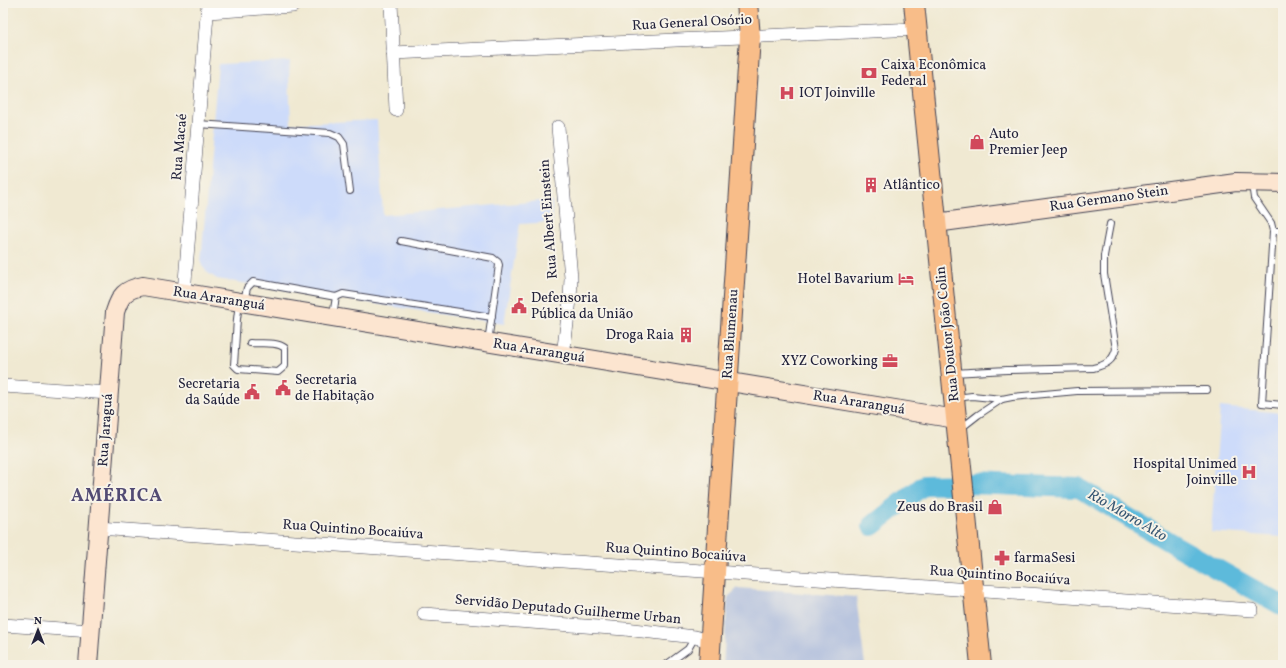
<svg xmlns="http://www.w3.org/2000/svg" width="1286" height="668" font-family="Vollkorn,serif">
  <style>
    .built { fill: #cddbfa }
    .industrial { fill: #b9c5de }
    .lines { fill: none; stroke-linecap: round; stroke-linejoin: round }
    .river { stroke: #5dbadb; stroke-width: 20 }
    .lane-casing { stroke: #414052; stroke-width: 8 }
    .street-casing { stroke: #414052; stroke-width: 14 }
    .secondary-casing { stroke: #414052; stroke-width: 20 }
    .primary-casing { stroke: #414052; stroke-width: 22 }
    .lane { stroke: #fff; stroke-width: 6 }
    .street { stroke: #fff; stroke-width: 13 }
    .secondary { stroke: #fce5d0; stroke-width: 18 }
    .primary { stroke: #f8bd89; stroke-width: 20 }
    .labels { text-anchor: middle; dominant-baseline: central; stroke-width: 4; stroke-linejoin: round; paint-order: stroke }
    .street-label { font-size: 14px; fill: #22223b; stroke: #f7f3e8 }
    .poi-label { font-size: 14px; fill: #22223b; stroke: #f7f3e8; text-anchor: start }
    .water-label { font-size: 15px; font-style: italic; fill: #375773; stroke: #f7f3e8 }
    .district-label { font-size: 18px; font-weight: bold; letter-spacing: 1px; fill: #524b74; stroke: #f7f3e8 }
  </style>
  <rect width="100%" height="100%" fill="#f7f3e8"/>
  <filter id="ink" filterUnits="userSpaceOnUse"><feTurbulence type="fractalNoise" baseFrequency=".025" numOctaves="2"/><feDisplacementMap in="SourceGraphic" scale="8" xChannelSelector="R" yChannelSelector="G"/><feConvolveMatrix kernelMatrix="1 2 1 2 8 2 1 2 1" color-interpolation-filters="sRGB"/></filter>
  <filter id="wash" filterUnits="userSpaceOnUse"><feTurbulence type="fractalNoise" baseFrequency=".012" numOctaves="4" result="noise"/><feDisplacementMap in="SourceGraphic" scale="16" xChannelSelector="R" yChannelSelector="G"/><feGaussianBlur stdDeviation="0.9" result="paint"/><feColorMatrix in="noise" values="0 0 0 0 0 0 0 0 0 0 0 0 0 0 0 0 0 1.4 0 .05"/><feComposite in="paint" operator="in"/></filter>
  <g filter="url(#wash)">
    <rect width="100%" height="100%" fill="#f0e9d2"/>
    <g class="built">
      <path d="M290,61L289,76L291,124L377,120L383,215L552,200L553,222L520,224L504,324L217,279L208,273L202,266L201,262L218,64Z"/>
      <path d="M1220,407L1283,413V537L1211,532Z"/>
    </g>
    <path class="industrial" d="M738,588L856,597L865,665H723L728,597Z"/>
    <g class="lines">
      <path class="river" d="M872,526L924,485L970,484L1079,488L1176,546L1283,606"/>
    </g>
  </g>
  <g filter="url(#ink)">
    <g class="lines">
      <defs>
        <g id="lane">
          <path d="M198,124L330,133L339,137L344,144L350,191"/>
          <path d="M1252,184L1254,198L1271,223L1273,231L1262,403L1283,405"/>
          <path d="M1273,231H1283"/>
          <path d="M401,241L493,258L498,262L499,265L488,342"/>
          <path d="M244,301L247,288L253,282L336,297L343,294L492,317"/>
          <path d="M239,303L237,319L234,365L238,369L278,372L285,366V348C276,341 261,344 250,343"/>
          <path d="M333,315L336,297"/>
          <path d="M953,373L1007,370L1093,368C1106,365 1113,361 1116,349L1104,274V256L1110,224"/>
          <path d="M956,398L972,396L1002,399L1012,397L1077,391L1207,390"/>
          <path d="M960,429L978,415L1002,399"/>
          <path d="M666,665L688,649L695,637"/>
        </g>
        <g id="street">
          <path d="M391,3L396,110"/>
          <path d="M208,12L293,6"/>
          <path d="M393,53L916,29"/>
          <path d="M558,127L571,278L570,300L563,355"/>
          <path d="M184,293L208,3"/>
          <path d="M3,386L109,393"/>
          <path d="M98,528L1252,610"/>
          <path d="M424,614L625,629L695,637L710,641"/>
          <path d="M3,625L91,631"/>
        </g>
        <g id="secondary">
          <path d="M936,223L1236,182L1283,183"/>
          <path d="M88,665L115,312C120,296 125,289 143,286L956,419"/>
        </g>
        <g id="primary">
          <path d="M914,3L981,665"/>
          <path d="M709,665L750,37L747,3"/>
        </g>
      </defs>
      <use href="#lane" class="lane-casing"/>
      <use href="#street" class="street-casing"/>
      <use href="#secondary" class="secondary-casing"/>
      <use href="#primary" class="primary-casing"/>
      <use href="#lane" class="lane"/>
      <use href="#street" class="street"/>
      <use href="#secondary" class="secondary"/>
      <use href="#primary" class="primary"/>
    </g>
  </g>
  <defs>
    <symbol id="bank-bare" viewBox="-9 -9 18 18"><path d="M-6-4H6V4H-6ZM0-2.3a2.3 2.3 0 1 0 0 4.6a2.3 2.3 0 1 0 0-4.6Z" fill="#d1495b" stroke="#f7f3e8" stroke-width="2.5" paint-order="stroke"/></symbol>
    <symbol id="hospital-bare" viewBox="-9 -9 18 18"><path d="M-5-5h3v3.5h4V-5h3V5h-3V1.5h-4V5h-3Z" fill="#d1495b" stroke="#f7f3e8" stroke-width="2.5" paint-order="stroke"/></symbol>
    <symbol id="shop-bare" viewBox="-9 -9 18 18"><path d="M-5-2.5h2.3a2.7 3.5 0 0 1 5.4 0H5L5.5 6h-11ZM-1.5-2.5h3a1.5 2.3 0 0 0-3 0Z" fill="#d1495b" stroke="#f7f3e8" stroke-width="2.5" paint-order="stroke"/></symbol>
    <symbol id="building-bare" viewBox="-9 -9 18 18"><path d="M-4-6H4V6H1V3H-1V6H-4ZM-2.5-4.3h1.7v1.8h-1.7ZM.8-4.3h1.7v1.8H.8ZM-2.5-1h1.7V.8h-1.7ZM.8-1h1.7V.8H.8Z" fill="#d1495b" stroke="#f7f3e8" stroke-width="2.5" paint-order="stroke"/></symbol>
    <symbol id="hotel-bare" viewBox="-9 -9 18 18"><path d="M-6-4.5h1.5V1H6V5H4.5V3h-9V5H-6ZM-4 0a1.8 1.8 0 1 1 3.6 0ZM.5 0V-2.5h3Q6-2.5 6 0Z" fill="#d1495b" stroke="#f7f3e8" stroke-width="2.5" paint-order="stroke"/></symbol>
    <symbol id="civic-bare" viewBox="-9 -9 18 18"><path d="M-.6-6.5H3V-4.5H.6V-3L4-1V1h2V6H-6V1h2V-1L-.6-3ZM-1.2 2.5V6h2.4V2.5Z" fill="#d1495b" stroke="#f7f3e8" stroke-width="2.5" paint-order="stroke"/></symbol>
    <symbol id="office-bare" viewBox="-9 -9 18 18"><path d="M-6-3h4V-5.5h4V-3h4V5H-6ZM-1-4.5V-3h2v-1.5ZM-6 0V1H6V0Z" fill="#d1495b" stroke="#f7f3e8" stroke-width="2.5" paint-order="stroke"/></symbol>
    <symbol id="pharmacy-bare" viewBox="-9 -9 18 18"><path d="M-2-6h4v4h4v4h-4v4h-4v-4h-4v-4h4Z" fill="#d1495b" stroke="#f7f3e8" stroke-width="2.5" paint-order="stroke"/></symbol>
  </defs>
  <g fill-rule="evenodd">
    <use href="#bank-bare" x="858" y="62" width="22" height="22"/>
    <use href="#hospital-bare" x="776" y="82" width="22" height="22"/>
    <use href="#shop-bare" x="966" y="131" width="22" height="22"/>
    <use href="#building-bare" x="860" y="174" width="22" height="22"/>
    <use href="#hotel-bare" x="895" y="268" width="22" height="22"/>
    <use href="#civic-bare" x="508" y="295" width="22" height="22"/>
    <use href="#building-bare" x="675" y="324" width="22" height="22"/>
    <use href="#office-bare" x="879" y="350" width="22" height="22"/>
    <use href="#civic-bare" x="272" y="377" width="22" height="22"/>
    <use href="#civic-bare" x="241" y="381" width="22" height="22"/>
    <use href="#hospital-bare" x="1238" y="461" width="22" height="22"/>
    <use href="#shop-bare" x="984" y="496" width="22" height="22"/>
    <use href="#pharmacy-bare" x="991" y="547" width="22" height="22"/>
  </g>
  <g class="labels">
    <g class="street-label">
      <text transform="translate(692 23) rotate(-3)">Rua General Osório</text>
      <text transform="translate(180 147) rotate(-85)">Rua Macaé</text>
      <text transform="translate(1109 199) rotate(-8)">Rua Germano Stein</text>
      <text transform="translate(549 219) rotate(-94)">Rua Albert Einstein</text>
      <text transform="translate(219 299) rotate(9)">Rua Araranguá</text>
      <text transform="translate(731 334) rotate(-86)">Rua Blumenau</text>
      <text transform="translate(948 334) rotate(-96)">Rua Doutor João Colin</text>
      <text transform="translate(539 351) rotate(9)">Rua Araranguá</text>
      <text transform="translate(859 403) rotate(9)">Rua Araranguá</text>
      <text transform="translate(106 430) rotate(-86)">Rua Jaraguá</text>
      <text transform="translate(353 530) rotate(4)">Rua Quintino Bocaiúva</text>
      <text transform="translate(676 553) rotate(4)">Rua Quintino Bocaiúva</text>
      <text transform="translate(1000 576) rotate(4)">Rua Quintino Bocaiúva</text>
      <text transform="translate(568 610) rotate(5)">Servidão Deputado Guilherme Urban</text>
    </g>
    <g class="poi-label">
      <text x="881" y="65">Caixa Econômica<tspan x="881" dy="16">Federal</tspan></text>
      <text x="799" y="93">IOT Joinville</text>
      <text x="989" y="134">Auto<tspan x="989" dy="16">Premier Jeep</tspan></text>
      <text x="883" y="185">Atlântico</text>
      <text x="894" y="279" text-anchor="end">Hotel Bavarium</text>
      <text x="531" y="298">Defensoria<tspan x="531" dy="16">Pública da União</tspan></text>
      <text x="674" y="335" text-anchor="end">Droga Raia</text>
      <text x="878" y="361" text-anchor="end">XYZ Coworking</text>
      <text x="295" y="380">Secretaria<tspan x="295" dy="16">de Habitação</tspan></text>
      <text x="240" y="384" text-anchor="end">Secretaria<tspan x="240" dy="16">da Saúde</tspan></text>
      <text x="1237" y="464" text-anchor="end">Hospital Unimed<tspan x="1237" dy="16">Joinville</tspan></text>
      <text x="983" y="507" text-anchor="end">Zeus do Brasil</text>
      <text x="1014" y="558">farmaSesi</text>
    </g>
    <g class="water-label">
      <text transform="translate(1127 516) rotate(30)">Rio Morro Alto</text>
    </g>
    <g class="district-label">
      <text x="117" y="496">AMÉRICA</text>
    </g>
  </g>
  <rect width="1286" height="668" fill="none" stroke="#f7f3e8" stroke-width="16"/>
  <g transform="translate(38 630)" stroke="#f7f3e8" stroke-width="3" paint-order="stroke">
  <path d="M0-3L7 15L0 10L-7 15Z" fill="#22223b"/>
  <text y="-6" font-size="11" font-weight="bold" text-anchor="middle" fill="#22223b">N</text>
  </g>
</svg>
